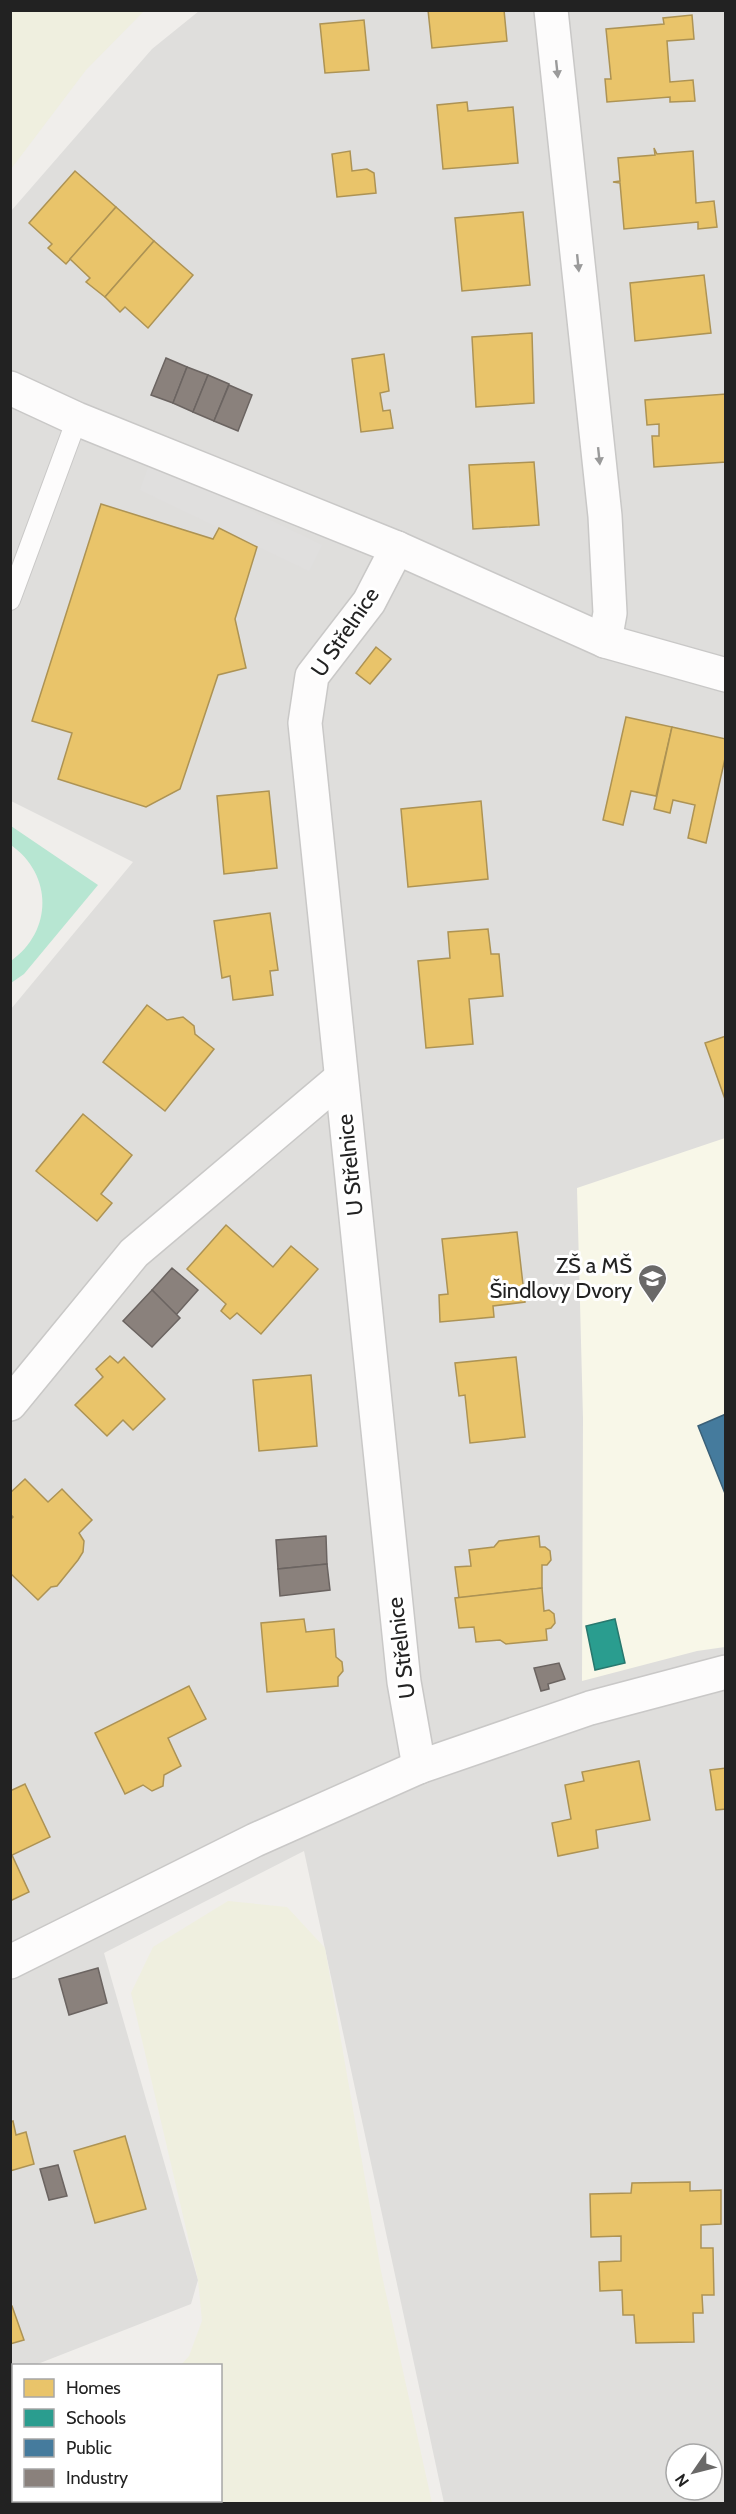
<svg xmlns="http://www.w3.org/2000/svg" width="736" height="2514" font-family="Cabin,sans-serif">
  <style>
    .residential { fill: #dfdedc; fill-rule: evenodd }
    .education { fill: #f8f7e8 }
    .farmland { fill: #efefdf }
    .pitch { fill: #b7e6d2 }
    .parking { fill: #e0dfde }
    .homes { fill: #e9c46a; stroke: #ad9354; stroke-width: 1.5 }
    .schools { fill: #2a9d8f; stroke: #28786e; stroke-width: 1.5 }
    .public { fill: #457b9d; stroke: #3a6078; stroke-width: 1.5 }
    .industry { fill: #8a817c; stroke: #6b6461; stroke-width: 1.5 }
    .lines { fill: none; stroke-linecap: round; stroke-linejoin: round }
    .service-casing { stroke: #c9c8c7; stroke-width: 22 }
    .minor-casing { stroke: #c9c8c7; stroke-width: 36 }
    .service { stroke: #fdfcfc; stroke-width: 20 }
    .minor { stroke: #fdfcfc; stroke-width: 33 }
    .oneway { fill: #9a9a9a }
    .labels { text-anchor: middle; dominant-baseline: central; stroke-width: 6; stroke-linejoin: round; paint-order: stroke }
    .street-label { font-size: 22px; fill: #222; stroke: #fff }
    .poi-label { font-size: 22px; fill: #222; stroke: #fff; text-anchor: end }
  </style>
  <rect width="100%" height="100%" fill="#f0eeeb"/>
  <path class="residential" d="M199,11H725V2503H444L304,1851L104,1953L198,2280L191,2304L35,2365L14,2366V2500H76L77,2503L11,2504V1009L133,862L11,801V211L152,49ZM676,2454H712V2490H676Z"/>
  <path class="education" d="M725,1138V1647L697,1651L582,1681L583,1418L577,1188Z"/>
  <g class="farmland">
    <path d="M11,10L144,11L86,70L11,169Z"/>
    <path d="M228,1901L287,1907L325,1948L381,2271L432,2503H105L106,2500H220V2366L181,2365L189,2356L202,2321L198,2280L131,1993L153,1947Z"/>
  </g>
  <path class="pitch" d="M11,826L98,885L24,974L11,983V961C53,931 53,875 11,845Z"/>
  <path class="parking" d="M150,462L322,545L309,571L140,490Z"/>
  <g class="homes">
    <path d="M428,10H504L507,41L432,48Z"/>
    <path d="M692,15L694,39L667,41L670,82L693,80L695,101L670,102V97L607,102L605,79H611L606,29L664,24L663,18Z"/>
    <path d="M364,20L369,70L325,73L320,24Z"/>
    <path d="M467,102L468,111L513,107L518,163L443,169L437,105Z"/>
    <path d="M654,148L657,154L693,151L696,203L714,201L717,227L698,229V222L624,229L620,183L613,182L620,181L618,158L655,155Z"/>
    <path d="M350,151L352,171L367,169L374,173L376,193L337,197L332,154Z"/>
    <path d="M75,171L116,207L66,264L48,248L52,244L29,223Z"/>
    <path d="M116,207L154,241L105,297L86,282L90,278L70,259Z"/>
    <path d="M523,212L530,285L462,291L455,218Z"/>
    <path d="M154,241L193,275L148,328L125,307L120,312L105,297Z"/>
    <path d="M704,275L711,333L635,341L630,283Z"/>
    <path d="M532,333L534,403L476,407L472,337Z"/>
    <path d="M384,354L389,391L380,393L383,411L390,410L393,428L361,432L352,359Z"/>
    <path d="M726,394V462L654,467L652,436H659V424L647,425L645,400Z"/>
    <path d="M534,462L539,525L473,529L469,465Z"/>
    <path d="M101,504L213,539L219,528L257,547L235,619L246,668L218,675L180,789L146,807L58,779L72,733L32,721Z"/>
    <path d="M376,647L391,659L370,684L356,673Z"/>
    <path d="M626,717L672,727L656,796L631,791L623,825L603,820Z"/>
    <path d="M672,727L726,739V754L706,843L688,838L695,805L673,800L670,813L654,809Z"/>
    <path d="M269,791L277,868L224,874L217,796Z"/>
    <path d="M481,801L488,879L408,887L401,809Z"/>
    <path d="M270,913L278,970L270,971L273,995L233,1000L230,976L222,978L214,921Z"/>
    <path d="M488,929L491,954H499L503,996L469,999L473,1044L426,1048L418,961L450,958L448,932Z"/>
    <path d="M147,1005L167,1020L183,1017L194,1026L195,1034L214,1049L165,1111L103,1062Z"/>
    <path d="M726,1036V1102L705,1043Z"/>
    <path d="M83,1114L132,1155L101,1194L112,1203L97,1221L36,1171Z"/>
    <path d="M226,1225L273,1267L291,1246L318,1269L261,1334L237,1313L230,1319L221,1311L226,1304L187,1269Z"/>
    <path d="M517,1232L525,1302L493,1306L494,1317L440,1322L439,1295L448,1294L442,1239Z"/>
    <path d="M110,1356L118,1363L124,1357L165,1399L133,1430L123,1420L107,1436L75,1405L103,1377L96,1369Z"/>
    <path d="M516,1357L525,1437L470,1443L465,1395L459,1396L455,1363Z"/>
    <path d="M311,1375L317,1446L259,1451L253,1380Z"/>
    <path d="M25,1479L48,1502L62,1489L92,1520L79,1533L84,1541L83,1552L78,1560L57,1586L51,1587L38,1600L10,1573V1520L13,1517L10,1514V1493Z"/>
    <path d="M539,1536L540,1547H545L550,1551L551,1560L547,1565H542V1588L459,1598L455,1567L471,1566L469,1550L494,1547L499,1541Z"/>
    <path d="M542,1588L544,1611L549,1610L554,1614L555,1623L551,1628L546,1629L547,1640L506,1644L500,1640L476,1642L474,1627L459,1628L455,1598Z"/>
    <path d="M304,1619L306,1632L334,1629L336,1657L342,1662L343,1671L338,1677V1686L267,1692L261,1623Z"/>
    <path d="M189,1686L206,1719L168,1738L181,1766L164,1775L163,1786L152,1791L143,1785L125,1794L95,1733Z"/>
    <path d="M639,1761L650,1820L596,1830L598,1848L558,1856L552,1823L571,1819L565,1785L584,1781L582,1772Z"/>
    <path d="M726,1768V1809L716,1810L710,1770Z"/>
    <path d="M25,1784L50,1837L12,1855L29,1892L10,1901V1791Z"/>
    <path d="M13,2121L16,2135L26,2132L34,2164L10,2171V2122Z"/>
    <path d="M125,2136L146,2209L95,2223L74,2151Z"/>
    <path d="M690,2182V2191L721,2190V2224L701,2225V2248H713L714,2295H702L703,2313H693L694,2342L636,2343L634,2315H623L622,2290L600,2291L599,2262L621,2261V2236L591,2237L590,2194L631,2193L632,2183Z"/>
    <path d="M10,2306H12L24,2340L10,2344Z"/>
  </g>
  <path class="schools" d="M615,1619L625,1663L595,1670L586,1626Z"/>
  <path class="public" d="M726,1414V1496L698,1426Z"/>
  <g class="industry">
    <path d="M166,358L187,367L173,403L151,395Z"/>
    <path d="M187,367L208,375L193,412L173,403Z"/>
    <path d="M208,375L229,384L214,421L193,412Z"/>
    <path d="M229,385L252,395L238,431L214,421Z"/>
    <path d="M172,1268L198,1290L176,1315L152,1290Z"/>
    <path d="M152,1290L180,1318L152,1347L123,1321Z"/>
    <path d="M326,1536L327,1564L278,1569L276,1540Z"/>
    <path d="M327,1564L330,1590L280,1596L278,1569Z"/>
    <path d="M559,1663L565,1679L548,1684L549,1689L541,1691L534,1668Z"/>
    <path d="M98,1968L107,2003L69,2015L59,1979Z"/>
    <path d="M58,2165L67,2196L49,2200L40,2169Z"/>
  </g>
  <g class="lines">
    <defs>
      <path id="service" d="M10,600L77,419"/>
      <g id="minor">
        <path d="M551,10L605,516L610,613L605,641"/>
        <path d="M10,388L77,419L397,548L605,641L726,675"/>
        <path d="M397,548L369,602L312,676L305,723L404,1682L419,1767"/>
        <path d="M10,1404L134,1253L341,1078"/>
        <path d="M10,1962L255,1840L419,1767L590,1708L726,1672"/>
      </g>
    </defs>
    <use href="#service" class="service-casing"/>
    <use href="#minor" class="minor-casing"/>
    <use href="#service" class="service"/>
    <use href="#minor" class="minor"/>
  </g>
  <defs><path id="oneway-solid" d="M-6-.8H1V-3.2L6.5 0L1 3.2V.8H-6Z" transform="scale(1.5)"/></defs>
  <g class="oneway">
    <use href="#oneway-solid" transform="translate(557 69) rotate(84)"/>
    <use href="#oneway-solid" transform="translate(578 263) rotate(84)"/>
    <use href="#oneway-solid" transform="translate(599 456) rotate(84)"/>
  </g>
  <defs>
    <symbol id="school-pin" viewBox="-11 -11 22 30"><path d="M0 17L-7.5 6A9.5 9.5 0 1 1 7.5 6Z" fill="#6a6968" stroke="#fff"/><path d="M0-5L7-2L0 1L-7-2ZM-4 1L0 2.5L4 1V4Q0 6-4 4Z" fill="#fff"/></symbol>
  </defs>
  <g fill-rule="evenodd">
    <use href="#school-pin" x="636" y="1262" width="33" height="45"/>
  </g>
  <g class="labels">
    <g class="street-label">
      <text transform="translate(345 632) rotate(-56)">U Střelnice</text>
      <text transform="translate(350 1165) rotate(-96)">U Střelnice</text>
      <text transform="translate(401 1648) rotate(-97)">U Střelnice</text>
    </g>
    <g class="poi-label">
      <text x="632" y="1265">ZŠ a MŠ<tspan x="632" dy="25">Šindlovy Dvory</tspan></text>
    </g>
  </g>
  <rect width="736" height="2514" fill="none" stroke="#222222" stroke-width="24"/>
  <rect x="12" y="2364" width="210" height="138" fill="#ffffff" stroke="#a7a7a7" stroke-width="1.5"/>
  <rect x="24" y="2379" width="30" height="18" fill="#e9c46a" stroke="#a7a7a7" stroke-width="1.5"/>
  <text x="66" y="2394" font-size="18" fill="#222222">Homes</text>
  <rect x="24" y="2409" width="30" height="18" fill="#2a9d8f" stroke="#a7a7a7" stroke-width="1.5"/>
  <text x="66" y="2424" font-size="18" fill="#222222">Schools</text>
  <rect x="24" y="2439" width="30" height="18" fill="#457b9d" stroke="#a7a7a7" stroke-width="1.5"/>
  <text x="66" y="2454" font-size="18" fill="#222222">Public</text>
  <rect x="24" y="2469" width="30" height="18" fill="#8a817c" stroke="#a7a7a7" stroke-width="1.5"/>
  <text x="66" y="2484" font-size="18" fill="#222222">Industry</text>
  <g transform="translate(694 2472) rotate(235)"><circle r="28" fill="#ffffff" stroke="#a7a7a7" stroke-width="1.5"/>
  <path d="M0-4.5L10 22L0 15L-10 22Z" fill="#6a6968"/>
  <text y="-9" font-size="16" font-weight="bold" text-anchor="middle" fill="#222222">N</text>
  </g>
</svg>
